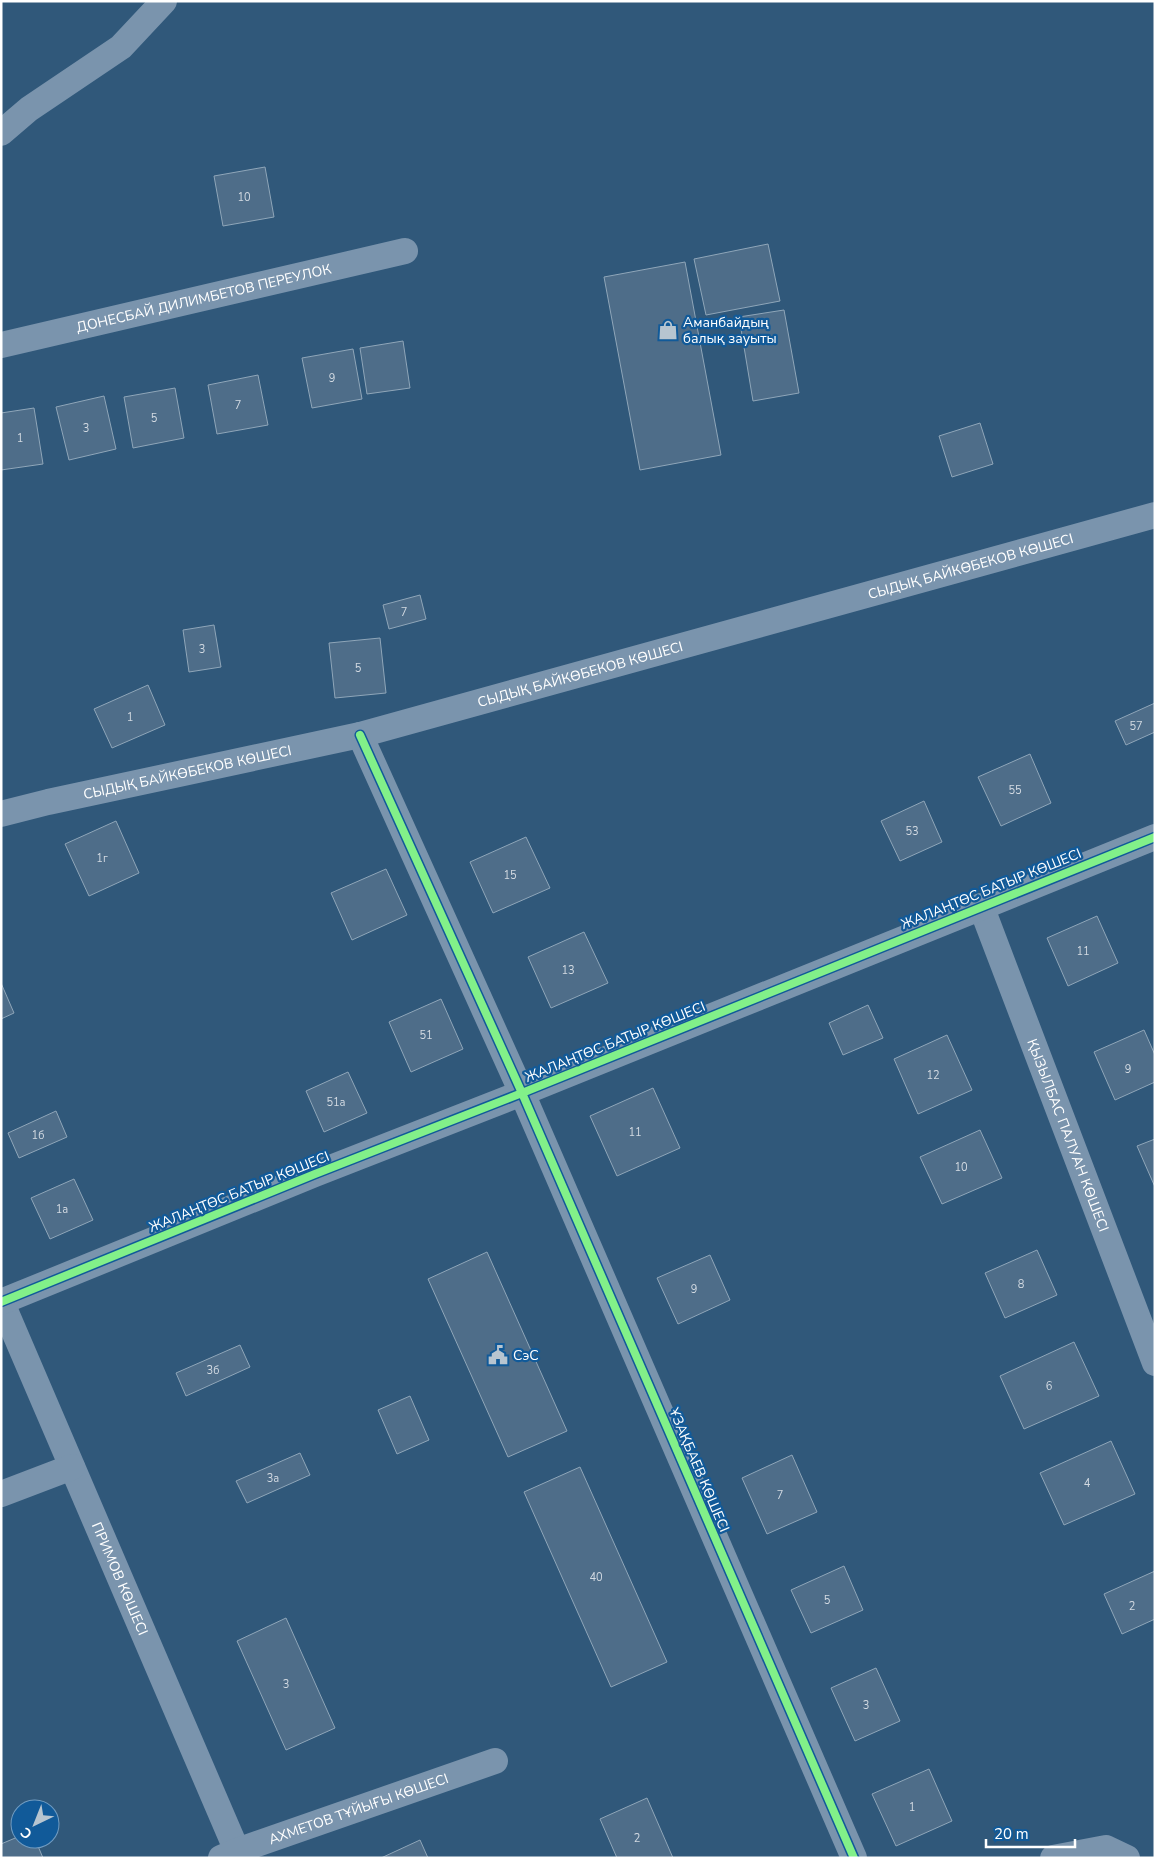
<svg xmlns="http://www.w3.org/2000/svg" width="1156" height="1859" font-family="'Nunito Sans',sans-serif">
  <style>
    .building { fill: #4e6d89; stroke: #8fa6b9 }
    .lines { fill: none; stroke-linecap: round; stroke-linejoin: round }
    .minor { stroke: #7a94ad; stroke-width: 26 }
    .cycleway-casing { stroke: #115a99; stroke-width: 11 }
    .cycleway { stroke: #82f089; stroke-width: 8 }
    .labels { text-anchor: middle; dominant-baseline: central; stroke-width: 4.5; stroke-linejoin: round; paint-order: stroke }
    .number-label { font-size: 11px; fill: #d3dae2 }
    .street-label { font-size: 14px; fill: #fff; stroke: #115a99 }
    .poi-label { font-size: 14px; fill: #fff; stroke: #115a99; text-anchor: start }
  </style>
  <rect width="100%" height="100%" fill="#30587a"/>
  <g class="building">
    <path d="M265,167L274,217L223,226L214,176Z"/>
    <path d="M768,244L780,301L706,315L694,259Z"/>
    <path d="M685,262L721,455L640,470L604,277Z"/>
    <path d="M784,310L799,393L753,401L739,317Z"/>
    <path d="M403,341L410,388L367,394L360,348Z"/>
    <path d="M353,349L362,399L312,408L302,358Z"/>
    <path d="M258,375L268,425L217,434L208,385Z"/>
    <path d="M175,388L184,438L133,448L124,397Z"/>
    <path d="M104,396L116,449L69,460L56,407Z"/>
    <path d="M34,408L43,464L1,470V413Z"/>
    <path d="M980,423L993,464L952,477L939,436Z"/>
    <path d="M420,595L426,619L389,629L383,605Z"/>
    <path d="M214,625L221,667L189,672L183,630Z"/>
    <path d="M380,638L386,693L335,698L329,643Z"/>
    <path d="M148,685L165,725L112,748L94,709Z"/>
    <path d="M1155,703V732L1126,745L1115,721Z"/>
    <path d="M1030,754L1051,803L1001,826L978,777Z"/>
    <path d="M924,801L942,842L900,861L881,821Z"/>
    <path d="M116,821L139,873L89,896L65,844Z"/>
    <path d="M526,837L550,888L493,913L470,862Z"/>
    <path d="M386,869L407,915L352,940L331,893Z"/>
    <path d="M1097,916L1118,963L1068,986L1047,938Z"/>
    <path d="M584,932L608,983L551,1008L528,957Z"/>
    <path d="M1,983L14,1013L1,1019Z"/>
    <path d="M441,999L463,1049L411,1072L389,1022Z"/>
    <path d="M868,1005L883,1038L843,1055L829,1023Z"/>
    <path d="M1144,1030L1155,1055V1082L1115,1100L1094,1052Z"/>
    <path d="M947,1035L972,1090L918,1114L894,1059Z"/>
    <path d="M348,1072L367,1113L324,1132L306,1091Z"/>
    <path d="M653,1088L680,1148L617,1176L590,1116Z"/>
    <path d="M56,1111L67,1137L19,1158L8,1133Z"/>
    <path d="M980,1130L1002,1178L942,1204L920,1157Z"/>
    <path d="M1155,1139V1187L1137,1146Z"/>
    <path d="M74,1179L93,1220L50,1239L31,1198Z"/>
    <path d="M1037,1250L1057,1295L1005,1318L985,1273Z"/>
    <path d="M487,1252L567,1431L508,1457L428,1279Z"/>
    <path d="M710,1255L730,1300L678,1324L657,1278Z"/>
    <path d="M1074,1342L1099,1396L1024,1429L1000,1376Z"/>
    <path d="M240,1345L250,1367L186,1396L176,1373Z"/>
    <path d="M410,1396L429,1440L397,1454L378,1410Z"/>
    <path d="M1111,1441L1135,1494L1064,1525L1040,1473Z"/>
    <path d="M300,1453L310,1475L247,1503L236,1481Z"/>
    <path d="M792,1455L817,1512L767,1534L742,1478Z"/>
    <path d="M580,1467L667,1662L611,1687L524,1492Z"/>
    <path d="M844,1566L863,1610L811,1633L791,1590Z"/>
    <path d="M1155,1571V1619L1122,1634L1104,1594Z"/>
    <path d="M286,1618L335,1728L286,1750L237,1641Z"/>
    <path d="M876,1668L900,1721L855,1741L831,1688Z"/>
    <path d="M929,1769L952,1821L896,1846L872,1794Z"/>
    <path d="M647,1798L673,1858H617L600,1819Z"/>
    <path d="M20,1836V1839H35L43,1858H1V1844Z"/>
    <path d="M420,1840L428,1858H381Z"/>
  </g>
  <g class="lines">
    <g class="minor">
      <path d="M1,133L29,109L121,47L164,1"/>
      <path id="s1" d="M1,345L405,251"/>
      <path d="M360,735L522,1093L854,1858"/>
      <path id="s2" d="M1,814L48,802L360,735L1155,515"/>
      <path id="s3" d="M981,906L1155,1363"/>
      <path id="s4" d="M1,1301L240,1858"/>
      <path d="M1,1302L315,1174L522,1093L1155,837"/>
      <path d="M1,1494L72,1467"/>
      <path id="s5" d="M221,1858L237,1851L495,1761"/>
      <path d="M1053,1858L1106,1848L1127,1858"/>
    </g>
    <defs>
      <g id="cycleway">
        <path d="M360,735L522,1093L854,1858"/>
        <path d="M1,1302L315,1174L522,1093L1155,837"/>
      </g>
    </defs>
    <use href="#cycleway" class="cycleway-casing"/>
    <use href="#cycleway" class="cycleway"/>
  </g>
  <defs>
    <symbol id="shop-bare" viewBox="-9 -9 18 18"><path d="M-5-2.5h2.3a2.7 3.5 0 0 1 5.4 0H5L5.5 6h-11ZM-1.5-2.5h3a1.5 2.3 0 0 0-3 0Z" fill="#b7c5d0" stroke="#115a99" stroke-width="2.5" paint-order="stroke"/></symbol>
    <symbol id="civic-bare" viewBox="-9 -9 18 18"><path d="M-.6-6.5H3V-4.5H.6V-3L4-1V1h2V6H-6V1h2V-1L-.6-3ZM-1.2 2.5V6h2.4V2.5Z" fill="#b7c5d0" stroke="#115a99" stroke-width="2.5" paint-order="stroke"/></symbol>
  </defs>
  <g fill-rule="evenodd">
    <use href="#shop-bare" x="654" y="316" width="28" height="28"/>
    <use href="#civic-bare" x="484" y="1341" width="28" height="28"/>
  </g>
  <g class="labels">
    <g class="number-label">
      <text x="244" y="197">10</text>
      <text x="332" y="378">9</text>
      <text x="238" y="405">7</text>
      <text x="154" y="418">5</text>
      <text x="86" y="428">3</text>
      <text x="20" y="438">1</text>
      <text x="404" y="612">7</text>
      <text x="202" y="649">3</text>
      <text x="358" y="668">5</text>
      <text x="130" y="717">1</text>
      <text x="1136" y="726">57</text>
      <text x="1015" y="790">55</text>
      <text x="912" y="831">53</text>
      <text x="102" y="858">1г</text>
      <text x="510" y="875">15</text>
      <text x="1083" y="951">11</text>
      <text x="568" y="970">13</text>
      <text x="426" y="1035">51</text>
      <text x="1128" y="1069">9</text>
      <text x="933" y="1075">12</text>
      <text x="336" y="1102">51а</text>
      <text x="635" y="1132">11</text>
      <text x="38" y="1135">1б</text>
      <text x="961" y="1167">10</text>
      <text x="62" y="1209">1а</text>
      <text x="1021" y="1284">8</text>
      <text x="694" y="1289">9</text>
      <text x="213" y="1370">3б</text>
      <text x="1049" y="1386">6</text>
      <text x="273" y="1478">3а</text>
      <text x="1087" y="1483">4</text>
      <text x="780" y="1495">7</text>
      <text x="596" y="1577">40</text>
      <text x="827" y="1600">5</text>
      <text x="1132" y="1606">2</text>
      <text x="286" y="1684">3</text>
      <text x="866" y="1705">3</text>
      <text x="912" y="1807">1</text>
      <text x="637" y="1838">2</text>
    </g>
    <g class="street-label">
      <text stroke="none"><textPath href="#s1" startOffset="208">ДОНЕСБАЙ ДИЛИМБЕТОВ ПЕРЕУЛОК</textPath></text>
      <text stroke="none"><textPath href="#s2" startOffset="1001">СЫДЫҚ БАЙКӨБЕКОВ КӨШЕСІ</textPath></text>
      <text stroke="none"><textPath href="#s2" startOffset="596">СЫДЫҚ БАЙКӨБЕКОВ КӨШЕСІ</textPath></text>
      <text stroke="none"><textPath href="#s2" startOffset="191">СЫДЫҚ БАЙКӨБЕКОВ КӨШЕСІ</textPath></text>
      <text transform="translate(991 889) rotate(-22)">ЖАЛАҢТӨС БАТЫР КӨШЕСІ</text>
      <text transform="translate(615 1042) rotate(-22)">ЖАЛАҢТӨС БАТЫР КӨШЕСІ</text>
      <text stroke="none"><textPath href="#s3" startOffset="245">ҚЫЗЫЛБАС ПАЛУАН КӨШЕСІ</textPath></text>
      <text transform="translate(239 1192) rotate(-22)">ЖАЛАҢТӨС БАТЫР КӨШЕСІ</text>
      <text transform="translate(699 1470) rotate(67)">ҰЗАҚБАЕВ КӨШЕСІ</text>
      <text stroke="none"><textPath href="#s4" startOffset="302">ПРИМОВ КӨШЕСІ</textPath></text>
      <text stroke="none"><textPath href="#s5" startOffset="146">АХМЕТОВ ТҰЙЫҒЫ КӨШЕСІ</textPath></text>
    </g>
    <g class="poi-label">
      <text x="683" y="322">Аманбайдың<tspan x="683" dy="16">балық зауыты</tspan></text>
      <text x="513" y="1355">СэС</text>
    </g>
  </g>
  <rect width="1156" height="1859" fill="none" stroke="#ffffff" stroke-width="5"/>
  <g transform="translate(35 1824) rotate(223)"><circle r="24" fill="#115a99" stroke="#709cc2"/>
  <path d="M0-4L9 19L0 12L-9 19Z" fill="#b7c5d0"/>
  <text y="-8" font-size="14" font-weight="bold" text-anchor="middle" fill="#ffffff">С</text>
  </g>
  <path d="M986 1839v8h89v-8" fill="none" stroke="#ffffff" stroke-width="2.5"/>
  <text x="994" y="1839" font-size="15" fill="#ffffff" stroke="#115a99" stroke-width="4" paint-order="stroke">20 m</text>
</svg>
